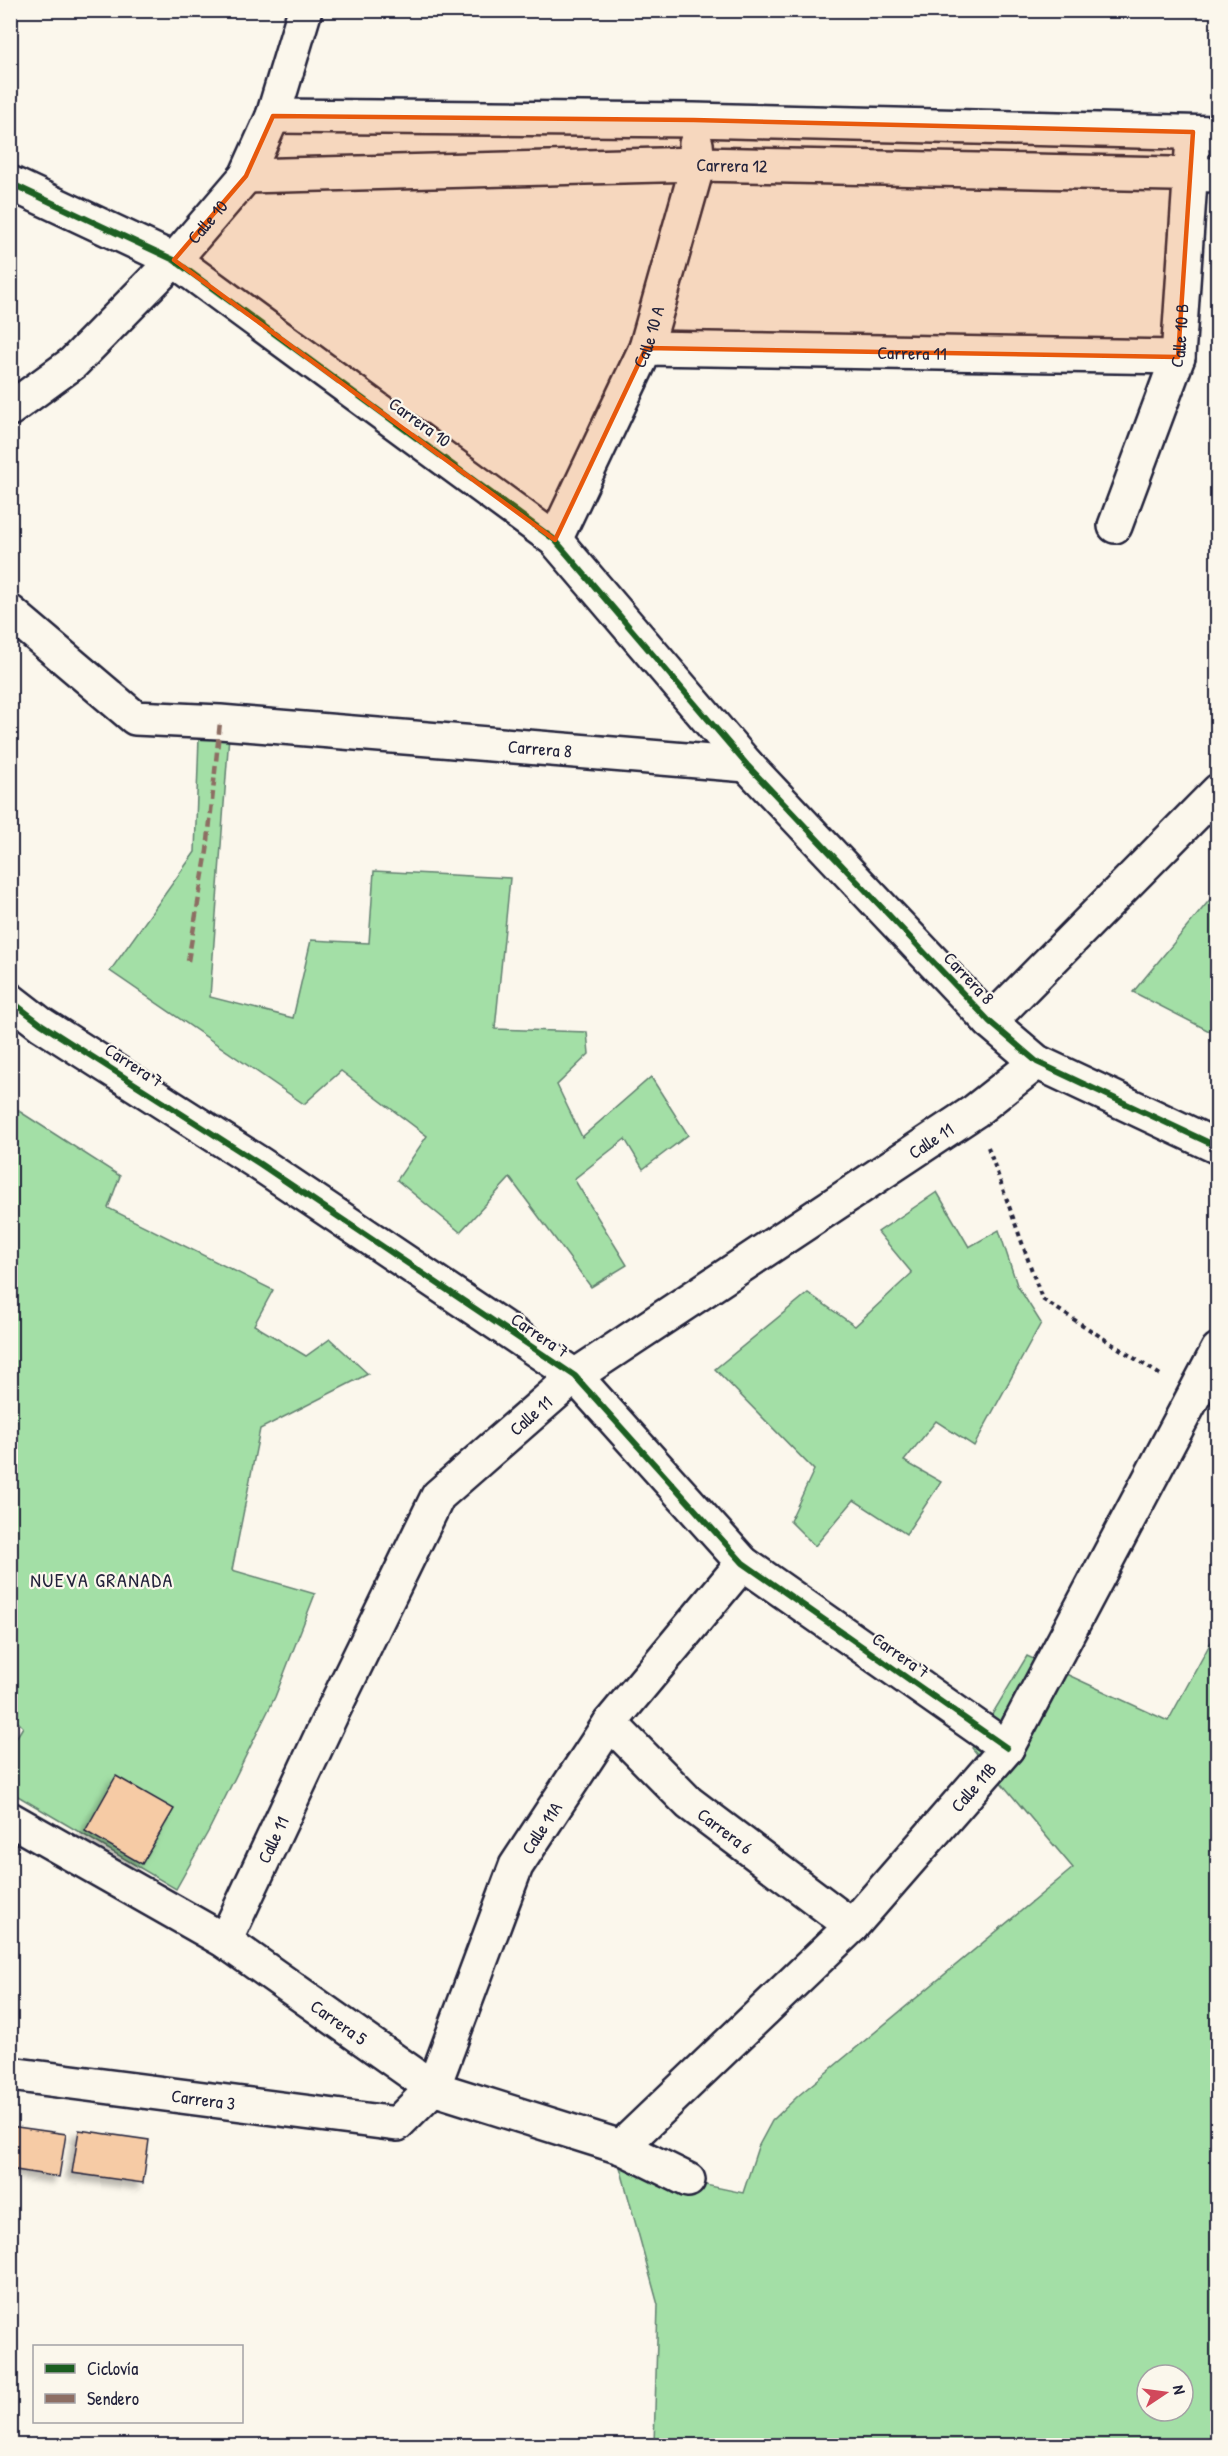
<svg xmlns="http://www.w3.org/2000/svg" width="1228" height="2456" font-family="'Patrick Hand',sans-serif">
  <style>
    .green { fill: #a3dfa6; stroke: #628070; stroke-width: 1.5; fill-rule: evenodd }
    .building { fill: #f6cba5; stroke: #22223b; stroke-width: 1.5; filter: url(#shadow) }
    .lines { fill: none; stroke-linecap: round; stroke-linejoin: round }
    .minor-casing { stroke: #22223b; stroke-width: 38 }
    .path { stroke: #22223b; stroke-width: 4; stroke-dasharray: 4.5 4.5; stroke-linecap: butt }
    .minor { stroke: #fbf7ec; stroke-width: 33 }
    .quiet { stroke: #8d6e63; stroke-width: 4.5; stroke-dasharray: 9 4.5; stroke-linecap: butt }
    .cycleway-casing { stroke: #fbf7ec; stroke-width: 10 }
    .cycleway { stroke: #1b5e20; stroke-width: 6 }
    .marked { fill: #e8590c; fill-opacity: 0.2; stroke: #e8590c; stroke-width: 4.5; stroke-linejoin: round }
    .labels { text-anchor: middle; dominant-baseline: central; stroke-width: 4.5; stroke-linejoin: round; paint-order: stroke }
    .street-label { font-size: 18px; fill: #22223b; stroke: #fbf7ec }
    .neighbourhood-label { font-size: 20px; letter-spacing: 1.5px; fill: #22223b; stroke: #fbf7ec }
  </style>
  <defs>
    <filter id="shadow"><feDropShadow dx="-5.5" dy="5.5" stdDeviation="3" flood-color="#0004"/></filter>
  </defs>
  <rect width="100%" height="100%" fill="#fbf7ec"/>
  <filter id="ink" filterUnits="userSpaceOnUse"><feTurbulence type="fractalNoise" baseFrequency=".0167" numOctaves="2"/><feDisplacementMap in="SourceGraphic" scale="12" xChannelSelector="R" yChannelSelector="G"/><feConvolveMatrix kernelMatrix="1 2 1 2 8 2 1 2 1" color-interpolation-filters="sRGB"/></filter>
  <g filter="url(#ink)">
    <g class="green">
      <path d="M229,735L210,997L293,1018L311,940L369,943L374,871L510,878L495,1029L587,1032L589,1054L557,1085L582,1137L651,1077L688,1135L643,1169L625,1139L574,1179L627,1265L591,1287L510,1178L460,1232L397,1180L427,1136L341,1071L304,1104L110,971L195,852L199,737Z"/>
      <path d="M1217,891V1035L1133,992Z"/>
      <path d="M11,1106L120,1176L108,1208L273,1290L254,1325L306,1356L330,1339L368,1374L260,1429L232,1570L315,1594L275,1697L208,1832L176,1889L11,1792L10,1748L23,1727L10,1714Z"/>
      <path d="M937,1192L969,1247L999,1230L1017,1285L1041,1323L974,1446L936,1421L904,1461L941,1482L906,1534L854,1500L815,1546L790,1521L814,1470L715,1369L808,1293L855,1326L912,1273L878,1232Z"/>
      <path d="M1217,1631V2445H654L658,2305L620,2167L743,2193L758,2147L772,2121L798,2096L1073,1868L972,1748L1027,1656L1168,1721ZM1147,2375H1183V2411H1147Z"/>
    </g>
    <g class="building">
      <path d="M116,1776L174,1809L142,1864L85,1831Z"/>
      <path d="M10,2126L66,2134L59,2177L10,2169Z"/>
      <path d="M79,2130L149,2140L143,2183L72,2173Z"/>
    </g>
    <g class="lines">
      <defs>
        <g id="minor">
          <path d="M273,116L694,120L1218,133"/>
          <path id="s1" d="M246,176L698,164L1218,175"/>
          <path d="M10,183L174,260L555,540L747,765L990,1022L1037,1062L1218,1147"/>
          <path id="s2" d="M646,348L1178,357"/>
          <path id="s3" d="M10,409L73,363L174,260L246,176L273,116L305,10"/>
          <path id="s4" d="M1115,526L1178,357L1192,152"/>
          <path id="s5" d="M555,540L646,348L698,164L696,144"/>
          <path id="s6" d="M10,612L135,718L220,722L747,765"/>
          <path d="M10,1000L41,1024L260,1164L575,1376L743,1563L1007,1748"/>
          <path d="M990,1022L1218,791"/>
          <path id="s7" d="M610,1723L689,1803L852,1926"/>
          <path id="s8" d="M10,1819L225,1941L433,2088L621,2147L688,2180"/>
          <path id="s9" d="M225,1941L332,1713L438,1496L575,1376L975,1111L1037,1062"/>
          <path id="s10" d="M10,2074L397,2124L433,2088L516,1866L610,1723L743,1563"/>
          <path id="s11" d="M621,2147L852,1926L1007,1748L1218,1350"/>
        </g>
      </defs>
      <use href="#minor" class="minor-casing"/>
      <path class="path" d="M988,1147L1042,1299L1162,1376"/>
      <use href="#minor" class="minor"/>
      <path class="quiet" d="M188,961L207,851L220,722"/>
      <defs>
        <g id="cycleway">
          <path d="M10,183L174,260L555,540L747,765L990,1022L1037,1062L1218,1147"/>
          <path d="M10,1000L41,1024L260,1164L575,1376L743,1563L1007,1748"/>
        </g>
      </defs>
      <use href="#cycleway" class="cycleway-casing"/>
      <use href="#cycleway" class="cycleway"/>
    </g>
  </g>
  <path class="marked" d="M273,116L694,120L1193,132L1178,357L646,348L555,540L174,260L246,176Z"/>
  <g class="labels">
    <g class="street-label">
      <text stroke="none"><textPath href="#s1" startOffset="486">Carrera 12</textPath></text>
      <text stroke="none"><textPath href="#s3" startOffset="273">Calle 10</textPath></text>
      <text stroke="none"><textPath href="#s4" startOffset="202">Calle 10 B</textPath></text>
      <text stroke="none"><textPath href="#s5" startOffset="224">Calle 10 A</textPath></text>
      <text stroke="none"><textPath href="#s2" startOffset="266">Carrera 11</textPath></text>
      <text transform="translate(420 422) rotate(36)">Carrera 10</text>
      <text stroke="none"><textPath href="#s6" startOffset="570">Carrera 8</textPath></text>
      <text transform="translate(969 978) rotate(47)">Carrera 8</text>
      <text transform="translate(134 1065) rotate(33)">Carrera 7</text>
      <text stroke="none"><textPath href="#s9" startOffset="1102">Calle 11</textPath></text>
      <text transform="translate(540 1335) rotate(34)">Carrera 7</text>
      <text stroke="none"><textPath href="#s9" startOffset="616">Calle 11</textPath></text>
      <text transform="translate(901 1655) rotate(35)">Carrera 7</text>
      <text stroke="none"><textPath href="#s11" startOffset="504">Calle 11B</textPath></text>
      <text stroke="none"><textPath href="#s10" startOffset="724">Calle 11A</textPath></text>
      <text stroke="none"><textPath href="#s7" startOffset="158">Carrera 6</textPath></text>
      <text stroke="none"><textPath href="#s9" startOffset="112">Calle 11</textPath></text>
      <text stroke="none"><textPath href="#s8" startOffset="387">Carrera 5</textPath></text>
      <text stroke="none"><textPath href="#s10" startOffset="195">Carrera 3</textPath></text>
    </g>
    <g class="neighbourhood-label">
      <text x="102" y="1579">NUEVA GRANADA</text>
    </g>
  </g>
  <rect width="1228" height="2456" fill="none" stroke="#fbf7ec" stroke-width="36"/>
  <rect x="18" y="18" width="1192" height="2420" fill="none" stroke="#22223b" stroke-width="2" filter="url(#ink)"/>
  <rect x="33" y="2345" width="210" height="78" fill="#fbf7ec" stroke="#a4a2a5" stroke-width="1.5"/>
  <rect x="45" y="2364" width="30" height="9" fill="#1b5e20" stroke="#a4a2a5" stroke-width="1.5"/>
  <text x="87" y="2375" font-size="18" fill="#22223b">Ciclovía</text>
  <rect x="45" y="2394" width="30" height="9" fill="#8d6e63" stroke="#a4a2a5" stroke-width="1.5"/>
  <text x="87" y="2405" font-size="18" fill="#22223b">Sendero</text>
  <g transform="translate(1165 2393) rotate(77)"><circle r="28" fill="#fbf7ec" stroke="#a4a2a5" stroke-width="1.5"/>
  <path d="M0-4.5L10 22L0 15L-10 22Z" fill="#d1495b"/>
  <text y="-9" font-size="16" font-weight="bold" text-anchor="middle" fill="#22223b">N</text>
  </g>
</svg>
